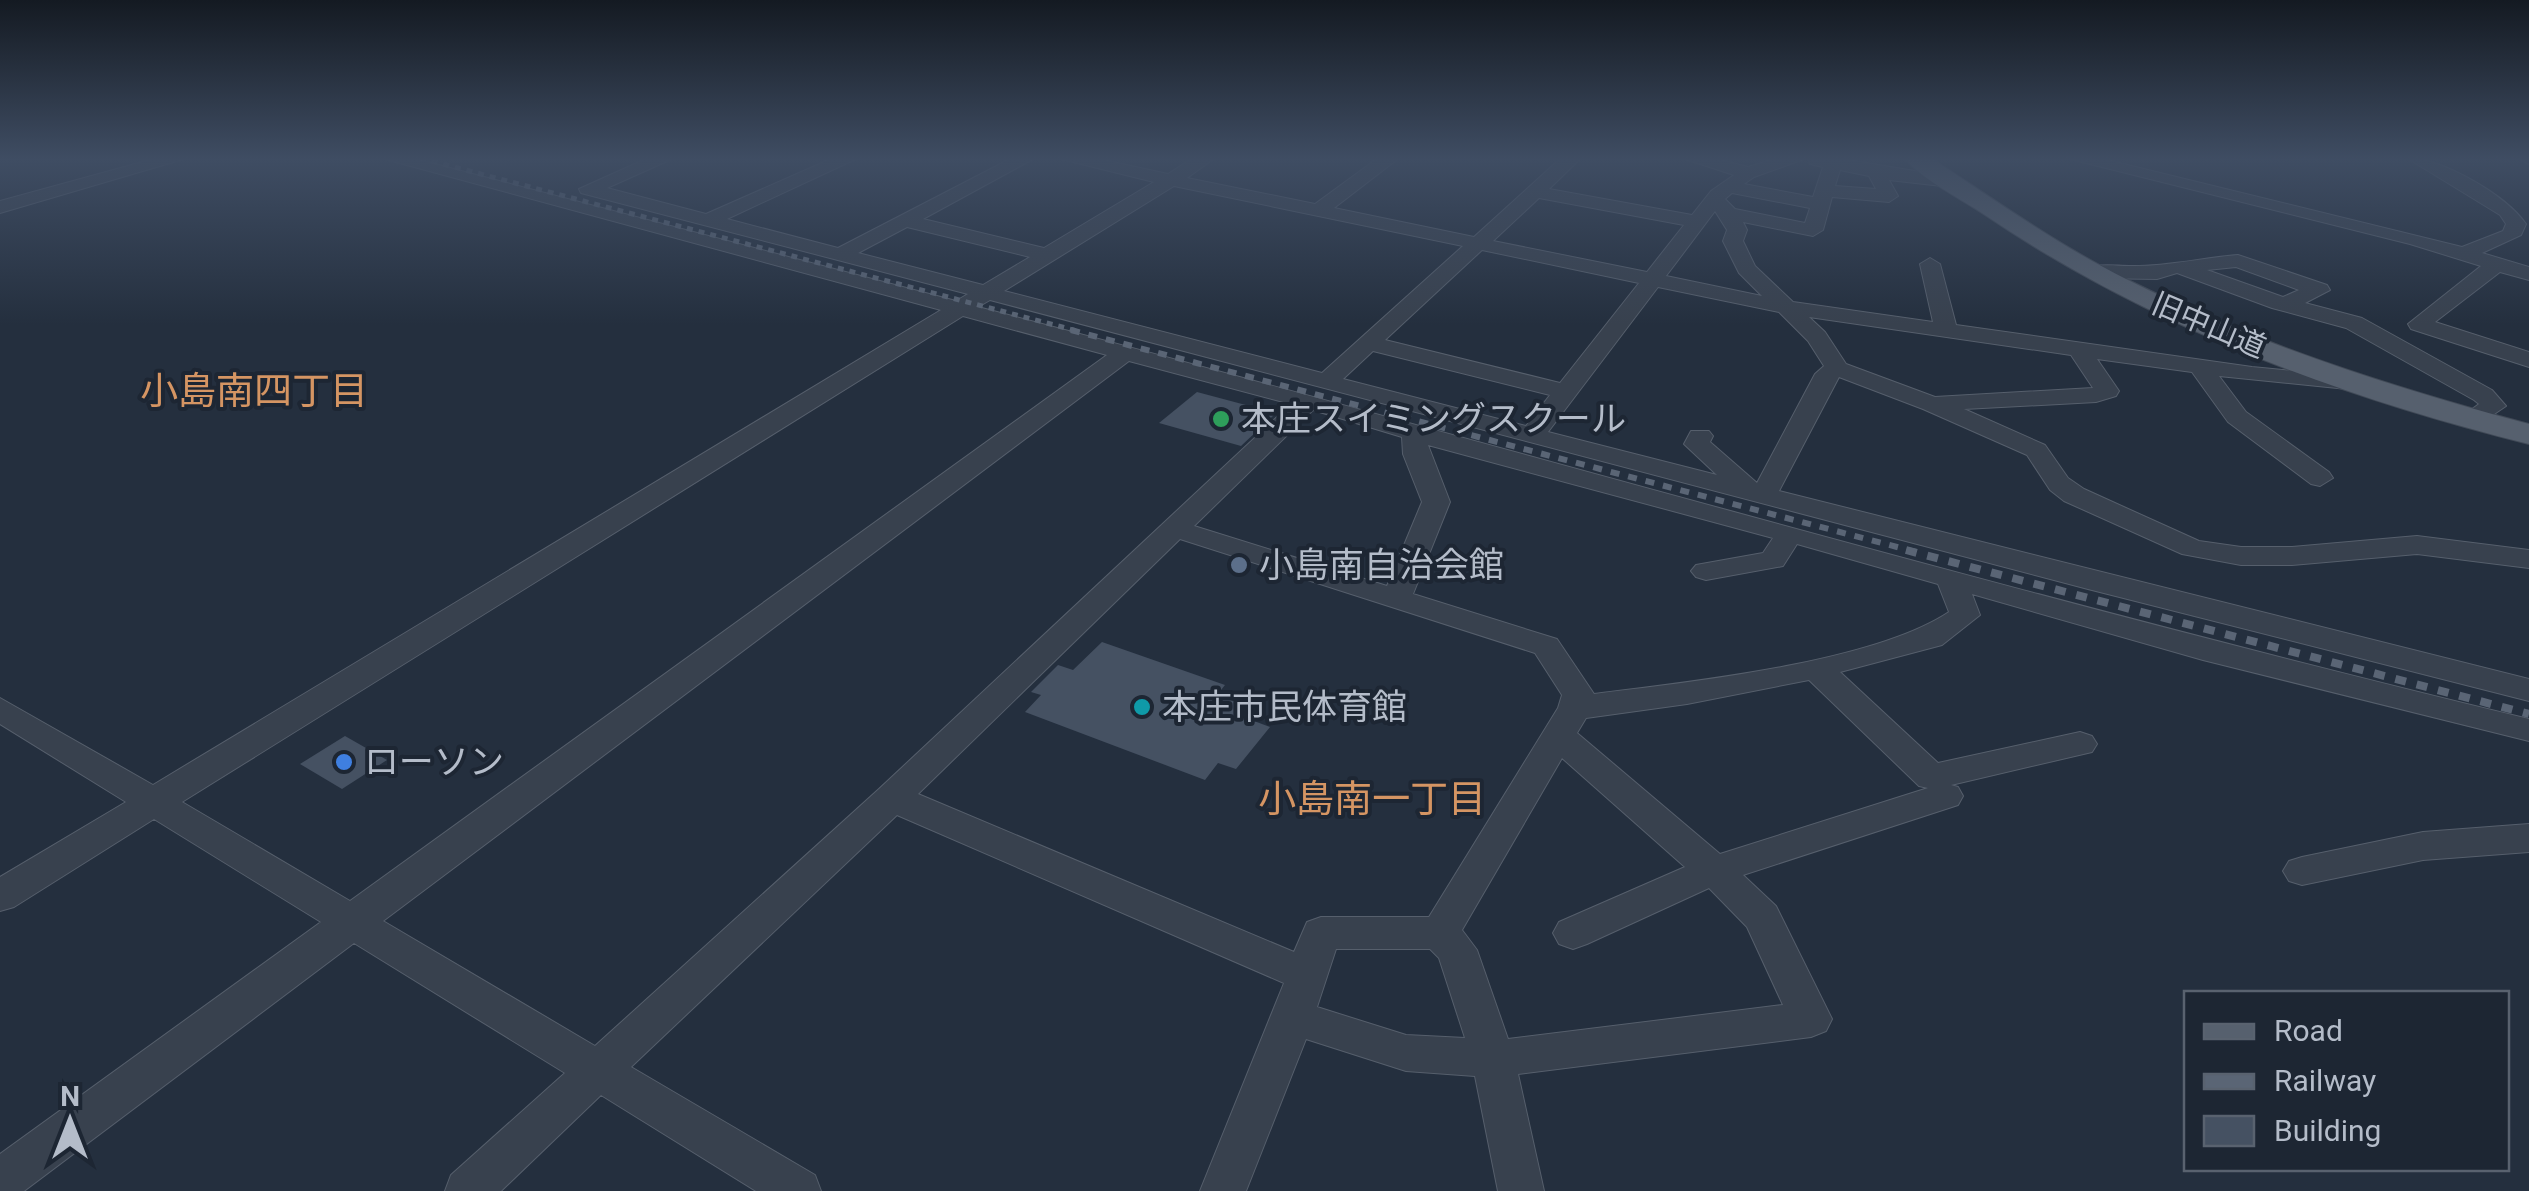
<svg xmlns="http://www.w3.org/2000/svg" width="2529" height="1191" font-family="Roboto,'Noto Sans JP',sans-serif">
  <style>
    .building { fill: #455162 }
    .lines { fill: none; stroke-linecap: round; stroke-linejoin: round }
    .minor-casing { stroke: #565f6c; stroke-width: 2 }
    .major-casing { stroke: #414a57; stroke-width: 2 }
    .minor { fill: #38414e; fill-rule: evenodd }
    .major { fill: #56606e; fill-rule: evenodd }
    .rail-far2 { stroke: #5a6575; stroke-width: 5; stroke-dasharray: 6 6; stroke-linecap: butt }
    .rail-far1 { stroke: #5a6575; stroke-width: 6; stroke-dasharray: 9 9; stroke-linecap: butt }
    .rail { stroke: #5a6575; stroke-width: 8; stroke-dasharray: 11 11; stroke-linecap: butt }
    .leisure-dot { fill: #2e9e5b; stroke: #1d2633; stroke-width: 4 }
    .service-dot { fill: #5c6f8a; stroke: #1d2633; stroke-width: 4 }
    .culture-dot { fill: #0f9aa8; stroke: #1d2633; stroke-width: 4 }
    .shop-dot { fill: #3f7fe0; stroke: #1d2633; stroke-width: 4 }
    .labels { text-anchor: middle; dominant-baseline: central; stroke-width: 8; stroke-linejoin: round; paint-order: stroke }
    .far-street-label { font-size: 30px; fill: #b4bcc9; stroke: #1d2633 }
    .poi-label { font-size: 35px; fill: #b4bcc9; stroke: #1d2633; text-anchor: start }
    .neighbourhood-label { font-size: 38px; fill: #d59563; stroke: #1d2633 }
  </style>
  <rect width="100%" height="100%" fill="#242f3e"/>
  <g class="building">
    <path d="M1197,392L1276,413L1241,446L1159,423Z"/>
    <path d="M1102,642L1225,685L1221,690L1259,703L1246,718L1270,727L1236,769L1218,763L1205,780L1025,712L1041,695L1031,692L1058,665L1073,670Z"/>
    <path d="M345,736L387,760L342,789L300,764Z"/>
  </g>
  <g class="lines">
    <defs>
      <g id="minor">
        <path d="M157,158H187L0,213V201Z"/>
        <path d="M381,158H412L956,301L968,294L581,193L579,189L648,158H674L607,188L706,214L833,158H858L727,219L838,248L1012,158H1035L923,219L1044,248L1154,182L1057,158H1094L1168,174L1193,158H1215L1187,178L1315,204L1378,158H1399L1334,208L1474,237L1561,158H1581L1549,189L1692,215L1711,191L1734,175L1682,158H1713L1748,167L1778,158H1807L1754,177L1744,184L1813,197L1823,167L1810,164L1808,158H1836L1957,178L1960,182L1951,187L1889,180L1898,196L1889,202L1832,197L1823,230L1813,236L1743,222L1747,230L1743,241L1755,266L1793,302L1933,322L1920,264L1930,258L1940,264L1956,325L2252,367L2365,378L2369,383L2357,390L2219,376L2246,412L2329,472L2333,478L2320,486L2311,484L2228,422L2192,372L2097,359L2119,391L2116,396L2096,402L1964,409L2045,445L2068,478L2084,489L2199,541L2241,547H2292L2417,536L2529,550V568L2417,554L2292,565H2241L2182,554L2064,501L2050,490L2027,455L1923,409L1839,377L1779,491L2529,679V701L2088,589L990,300L978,307C1496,443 2009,594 2529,719V741L2203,660L1972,594L1980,615L1942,645L1840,672L1938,763L2080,732L2092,736L2097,744L2092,752L1951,785L1958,787L1963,796L1958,805L1743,875L1776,906L1832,1019L1826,1031L1811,1037L1518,1074L1544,1191H1498L1475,1076L1406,1071L1306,1039L1246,1191H1200L1284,983L897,815L631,1067L815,1175L821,1191H756L601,1095L501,1191H445L451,1175L565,1073L354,943L24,1191H0V1154L321,922L154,819L14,907L0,911V877L126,802L0,724V698L153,785L941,310ZM1840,170L1869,176L1876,189L1835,186ZM1174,186L1463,246L1322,373L1004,291ZM1732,193L1810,208L1805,223L1735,209L1725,199ZM1539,198L1684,225L1647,272L1493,241ZM1715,211L1727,230L1723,241L1739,273L1762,296L1666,276ZM907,227L1030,257L983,285L858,253ZM1482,250L1639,283L1560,383L1385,340ZM1658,287L1779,312L1808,341L1824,366L1815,374L1757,483L1710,442L1713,436L1709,431H1691L1684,444L1717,475L1548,432ZM963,316L1107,355L350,901L182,802ZM1809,317L2071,355L2093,388L1935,397L1846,364L1825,332ZM1373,351L1550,395L1526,426L1343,379ZM1129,361L1291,404L879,789L595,1046L383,921ZM1313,410L1402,437L1403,454L1422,502L1387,586L1194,526ZM1428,445L1773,538L1763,553L1696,565L1691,571L1696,577L1706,580L1783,566L1797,544L1938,584L1949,612C1872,663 1689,682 1594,694L1557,639L1413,594L1450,502ZM1180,539L1535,653L1562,695L1558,708L1429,917H1321L1307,922L1294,952L918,794ZM1809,680L1919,786L1928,788L1720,854L1577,733L1586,718L1687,704ZM1562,758L1685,867L1559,922L1553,933L1559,944L1573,949L1587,944L1709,888L1747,927L1783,1005L1508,1039L1477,950L1462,930ZM1336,949H1430L1439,958L1465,1038L1406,1035L1317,1007Z"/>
        <path d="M2066,158H2099L2462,247L2503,231L2506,224L2500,215L2407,158C2442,158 2506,195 2526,224L2521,235L2482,253L2529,267V280L2500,272L2435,322L2529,352V367L2411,329L2408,324L2481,266L2410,244Z"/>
        <path d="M2518,158H2529V164Z"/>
        <path d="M2238,255L2327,285L2330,290L2305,303L2362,318L2492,390L2506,406L2481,423H2463L2460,418L2479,404L2474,400L2346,328L2272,308L2177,273L2157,279L2094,278L2084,272C2095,262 2114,266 2129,266C2165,267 2201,258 2238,255ZM2236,267L2299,290L2283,297L2207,270Z"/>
        <path d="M2529,824V852L2423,860L2302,885L2289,881L2283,871L2289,861L2302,857L2423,832Z"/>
      </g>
      <path id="major" d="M1904,158H1931C1995,200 2058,245 2126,279C2254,343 2391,387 2529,424V444C2337,396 2149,326 1985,215C1960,198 1924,181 1904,158Z"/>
    </defs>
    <use href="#minor" class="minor-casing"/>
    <use href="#major" class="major-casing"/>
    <use href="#minor" class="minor"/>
    <use href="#major" class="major"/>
    <path class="rail-far2" d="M420,158L1081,332"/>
    <path class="rail-far1" d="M1071,330L1916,552"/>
    <path class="rail" d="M1906,550L2529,714"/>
  </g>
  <linearGradient id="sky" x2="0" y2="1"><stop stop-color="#141a22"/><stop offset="0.49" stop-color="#3f4d63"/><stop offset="1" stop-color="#3f4d63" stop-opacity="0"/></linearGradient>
  <rect width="2529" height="325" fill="url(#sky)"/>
  <circle class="leisure-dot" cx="1221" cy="419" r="10"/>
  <circle class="service-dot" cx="1239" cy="565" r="10"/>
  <circle class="culture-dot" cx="1142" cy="707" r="10"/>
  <circle class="shop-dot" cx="344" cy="762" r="10"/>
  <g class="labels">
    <g class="far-street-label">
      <text transform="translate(2209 325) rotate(23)">旧中山道</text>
    </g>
    <g class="poi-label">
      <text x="1241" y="419">本庄スイミングスクール</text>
      <text x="1259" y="565">小島南自治会館</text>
      <text x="1162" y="707">本庄市民体育館</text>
      <text x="364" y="762">ローソン</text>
    </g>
    <g class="neighbourhood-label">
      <text x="254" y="391">小島南四丁目</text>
      <text x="1372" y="799">小島南一丁目</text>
    </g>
  </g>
  <rect x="2184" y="991" width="325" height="180" fill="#1d2633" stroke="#59626f" stroke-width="2.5"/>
  <rect x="2204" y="1024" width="50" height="15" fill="#56606e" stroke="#59626f" stroke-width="2.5"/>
  <text x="2274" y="1041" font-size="30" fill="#b4bcc9">Road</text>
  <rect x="2204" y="1074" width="50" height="15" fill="#5a6575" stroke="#59626f" stroke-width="2.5"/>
  <text x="2274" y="1091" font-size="30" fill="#b4bcc9">Railway</text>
  <rect x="2204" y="1116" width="50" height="30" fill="#455162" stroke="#59626f" stroke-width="2.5"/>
  <text x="2274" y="1141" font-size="30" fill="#b4bcc9">Building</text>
  <g transform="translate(70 1121)" stroke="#1d2633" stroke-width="8" paint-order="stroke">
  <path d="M0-8L18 38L0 25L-18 38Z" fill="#b4bcc9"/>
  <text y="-15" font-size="28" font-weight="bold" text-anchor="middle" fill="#b4bcc9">N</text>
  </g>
</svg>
